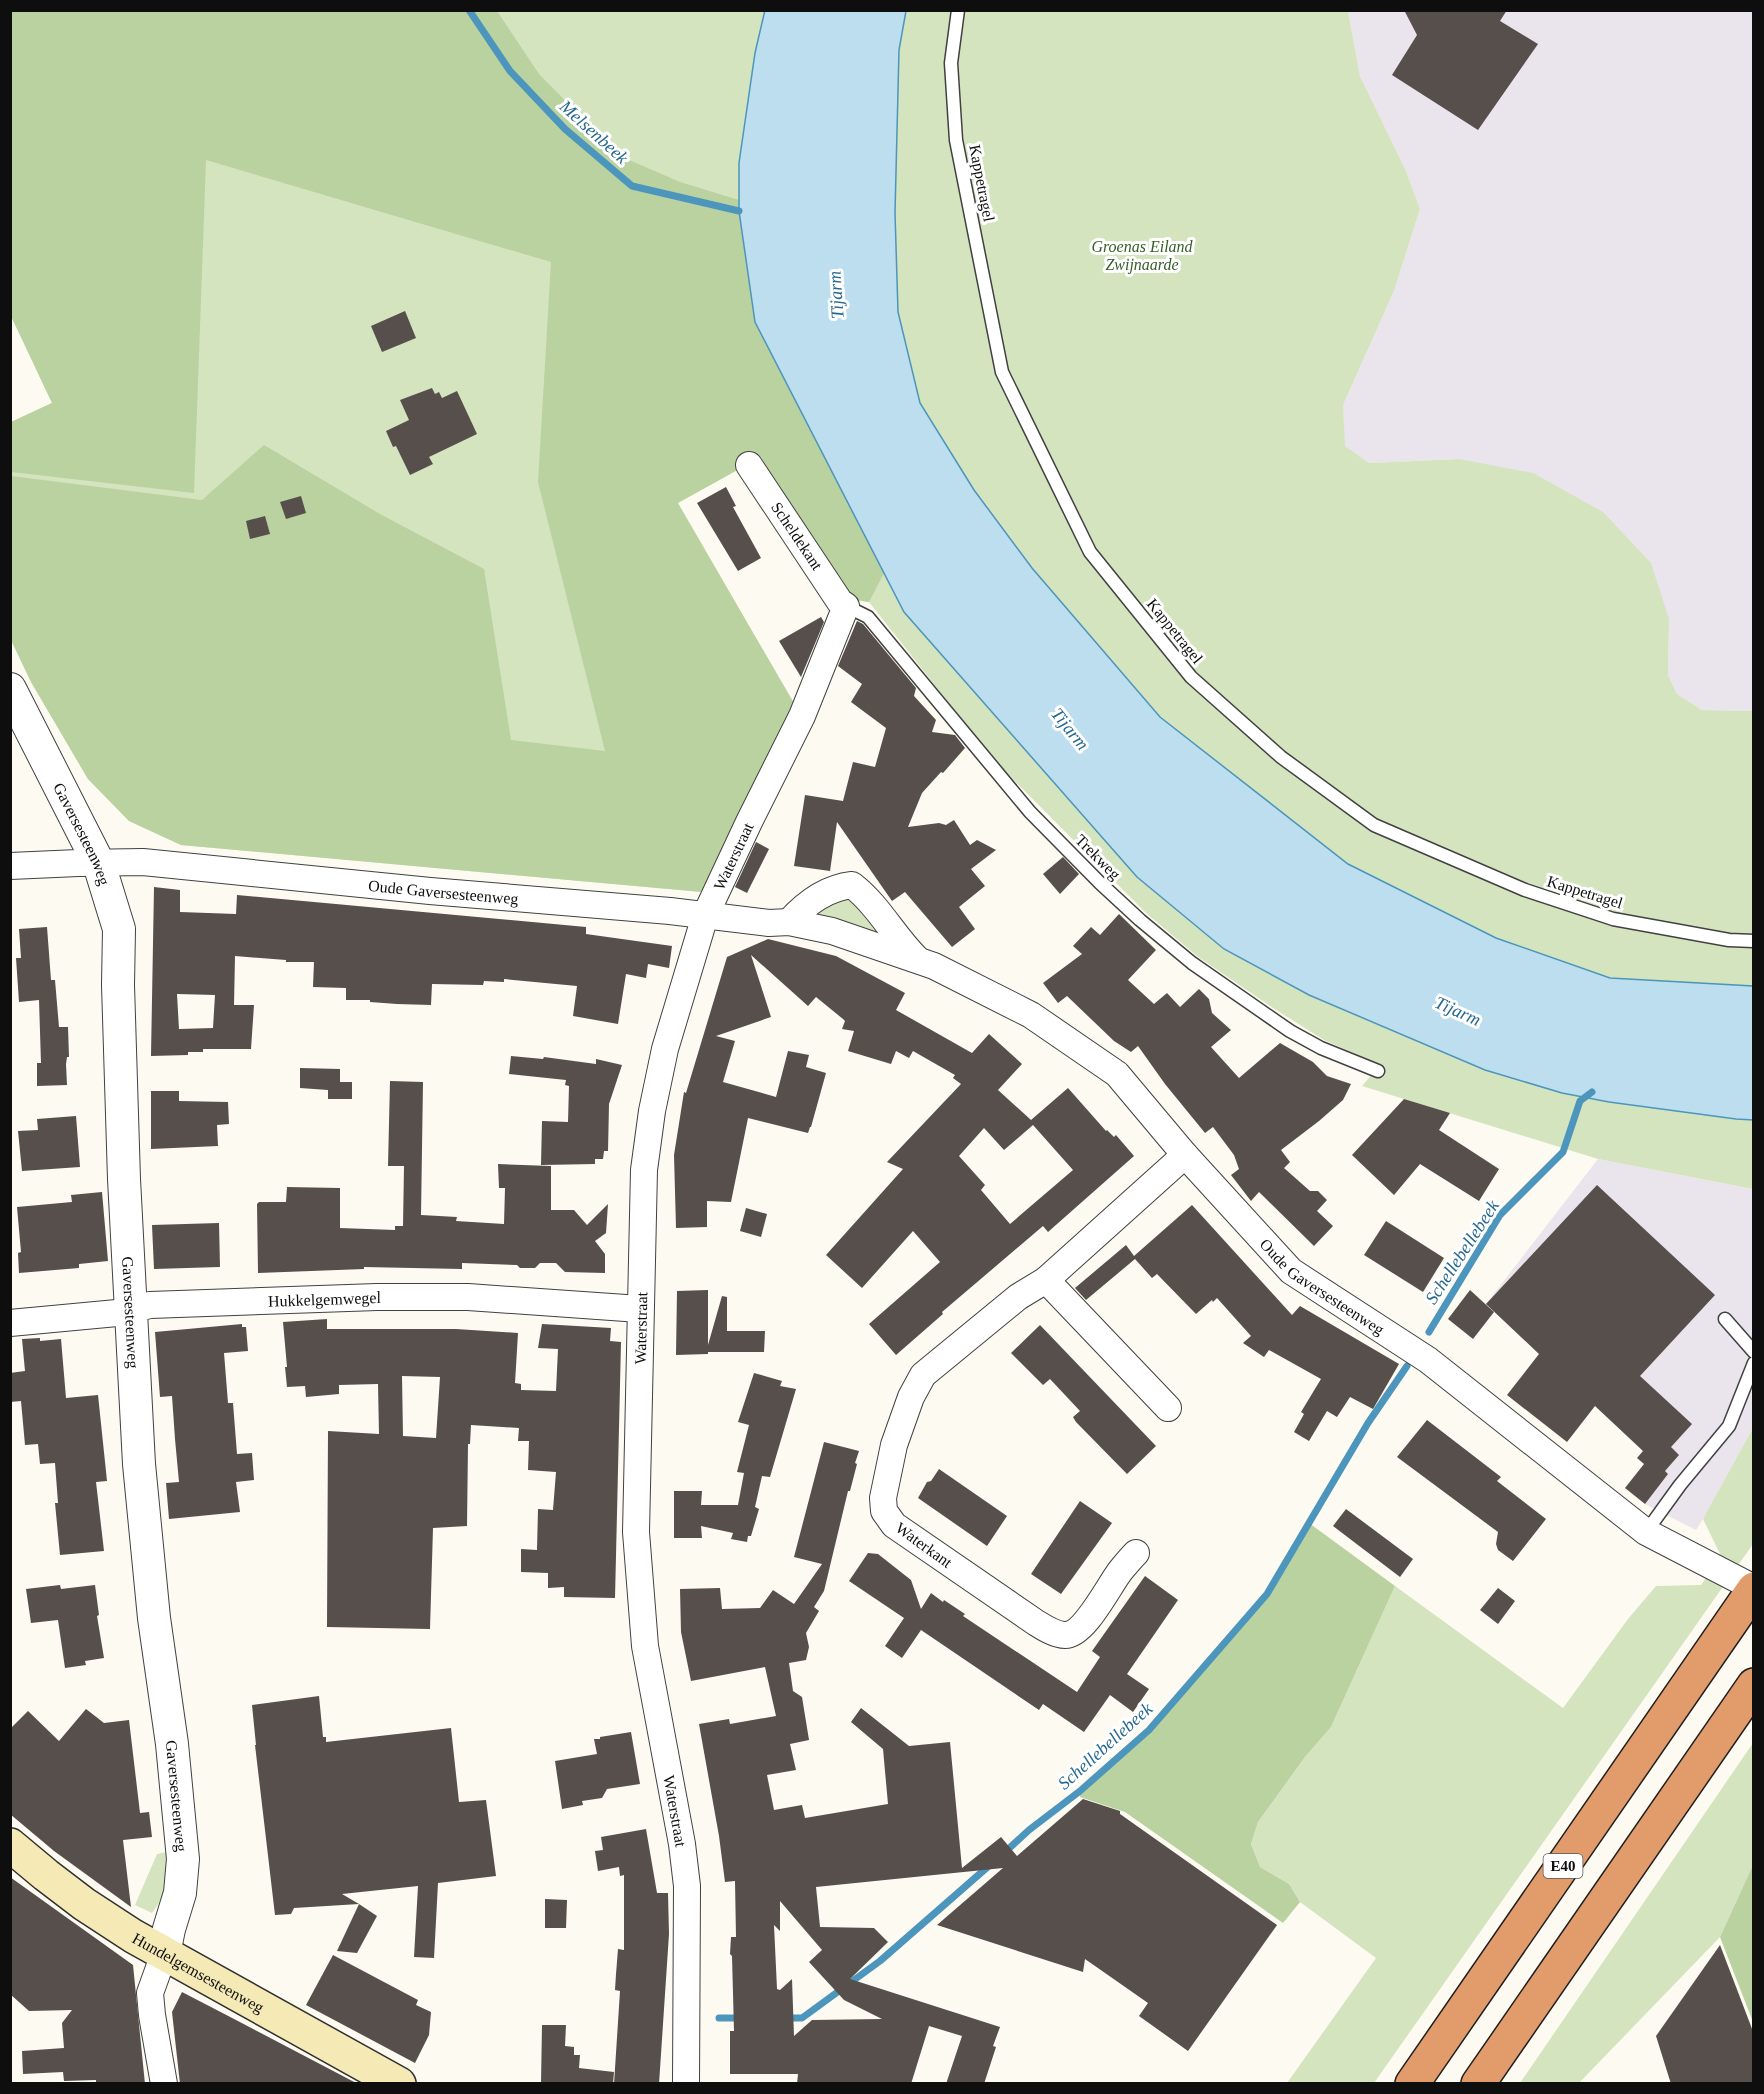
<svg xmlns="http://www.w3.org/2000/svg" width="1764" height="2094" font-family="'Times New Roman',serif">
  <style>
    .industrial { fill: #eae4ec }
    .green { fill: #d4e4bf }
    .forest { fill: #b9d2a0 }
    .water { fill: #bcdeee; stroke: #4c95bc; stroke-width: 1.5 }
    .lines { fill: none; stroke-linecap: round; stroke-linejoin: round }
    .stream { stroke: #4c95bc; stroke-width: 7 }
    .building { fill: #564f4c; fill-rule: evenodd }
    .service-casing { stroke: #414141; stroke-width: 15 }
    .minor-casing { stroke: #414141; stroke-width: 28 }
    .tertiary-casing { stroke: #414141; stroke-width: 34 }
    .secondary-casing { stroke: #303030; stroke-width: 36 }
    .motorway-casing { stroke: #1f1f1f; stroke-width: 36 }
    .service { stroke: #fff; stroke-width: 12 }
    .minor { stroke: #fff; stroke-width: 26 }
    .tertiary { stroke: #fff; stroke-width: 32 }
    .secondary { stroke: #f5eab5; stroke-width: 33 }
    .motorway { stroke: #e29b6b; stroke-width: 33 }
    .labels { text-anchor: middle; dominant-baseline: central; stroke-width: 6; stroke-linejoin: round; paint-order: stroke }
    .shield { fill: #fff; stroke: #565656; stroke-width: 1.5 }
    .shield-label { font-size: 15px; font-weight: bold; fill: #0e0e0e }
    .street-label { font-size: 16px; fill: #0e0e0e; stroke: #fff }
    .park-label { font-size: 16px; font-style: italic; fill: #355e27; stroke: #fff }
    .water-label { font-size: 18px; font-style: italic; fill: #276890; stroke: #fff }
  </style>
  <rect width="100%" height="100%" fill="#fdfaf1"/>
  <g class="industrial">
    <path d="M1348,11H1753V711L1702,710L1677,694L1668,675L1669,619L1459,459L1369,463L1344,446L1343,405L1394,291L1420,209L1406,171L1360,76Z"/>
    <path d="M1598,1159L1753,1189V1428L1708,1511L1696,1530L1645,1504L1668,1474L1486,1304Z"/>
  </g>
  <g class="green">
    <path d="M11,11H765L755,53L739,163V211L1137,877L1224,949L1309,995L1485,1070L1562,1093L1609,1102L1736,1119L1753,1120V1189L1598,1159L1362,1086L1380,1065L1324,1040L1273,1008L1197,956L1146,913L994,760L869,602L856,600L800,530L761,457L677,503L795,705L702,892L181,845L129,821L88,779L31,682L11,640V422L52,403L11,316Z"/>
    <path d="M906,11H1348L1360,76L1406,171L1420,209L1394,291L1343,405L1345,446L1369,463L1459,459L1533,473L1603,512L1651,563L1669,619L1668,675L1677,694L1702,710L1753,711V986L1610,978L1496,938L1348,864L1160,717L1032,568L974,490L920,403L898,312L895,213L899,50Z"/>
    <path d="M849,896L877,929L876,933L820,917L816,914V909Z"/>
    <path d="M1753,1428V1544L1374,2083H1287L1376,1958L1300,1902L1289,1884L1260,1867L1251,1844L1258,1822L1305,1757L1331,1727L1395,1586L1563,1708L1628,1619L1656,1586L1701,1585L1721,1556L1703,1519Z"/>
    <path d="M1753,1743V1865L1720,1937L1579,2083H1520Z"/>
    <path d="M168,1852C167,1877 168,1893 152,1913L135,1905L157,1854Z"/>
  </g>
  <g class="forest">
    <path d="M11,11H497L539,74L620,156L680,182L739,200V211L755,322L884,573L869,602L856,600L800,530L761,457L678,503L795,705L702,892L181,845L129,821L88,779L31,682L11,640V476L202,500L264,445L380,514L484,569L511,740L605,751L538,482L551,262L206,160L194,493L11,472V422L52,403L11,316Z"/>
    <path d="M1309,1523L1395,1586L1331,1727L1305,1757L1258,1822L1251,1844L1260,1867L1289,1884L1300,1902L1283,1923L1125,1812L1080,1797V1791L1149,1730L1267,1594Z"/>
    <path d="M1753,1865V2022L1720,1937Z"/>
  </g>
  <path class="water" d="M765,10L906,11L899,50L895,213L898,312L920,403L974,490L1032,568L1160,717L1348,864L1496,938L1610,978L1753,986V1120L1736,1119L1609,1102L1562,1093L1485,1070L1309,995L1224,949L1137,877L904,612L755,322L739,211V163L755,53Z"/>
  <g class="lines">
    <g class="stream">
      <path d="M469,10L510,71L565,129L632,186L739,211"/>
      <path d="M1429,1332L1500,1215L1563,1152L1580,1101L1592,1092"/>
      <path d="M1004,1853L1029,1830L1080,1791L1149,1730L1267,1594L1368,1423L1407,1366"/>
      <path d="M719,2018H740"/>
      <path d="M784,2018H802L880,1961L991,1864"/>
    </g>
  </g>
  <g class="building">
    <path d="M1404,10H1507L1500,21L1538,44L1478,130L1392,75L1417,35Z"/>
    <path d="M405,311L416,338L382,352L371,326Z"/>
    <path d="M432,388L435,394L439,392L442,398L457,391L477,434L429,457L433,464L410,475L396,446L393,447L386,431L409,420L400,400Z"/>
    <path d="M726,487L736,506L733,507L761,558L738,571L697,503Z"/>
    <path d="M301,496L306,513L286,519L280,502Z"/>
    <path d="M265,516L270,534L250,539L246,521Z"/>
    <path d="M821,617L824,622L801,677L779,641Z"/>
    <path d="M857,621L863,624L916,688L914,696L936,720L932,732L955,735L965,748L943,773L941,772L922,793L908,827L939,823L946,825L954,820L970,845L977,840L996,850L971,869L985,886L959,907L975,929L952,947L905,892L892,901L837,822L830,871L794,866L805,795L843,801L853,762L875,767L886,728L851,702L862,684L838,666Z"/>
    <path d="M756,842L769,849L747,893L735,887Z"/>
    <path d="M1063,857L1079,874L1060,894L1043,874Z"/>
    <path d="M154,887L180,890V912L236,914L237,895L586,927V934L672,946L669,968L648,964L646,978L626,974L618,1024L573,1016L577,986L504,979V982L484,981L483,985L432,984L431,1005L397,1004L370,1002V1000H346V988L313,987L314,962H286V960L235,956L234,1005H254L251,1049H203V1052H188V1055L151,1056ZM177,994L215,995L213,1028L179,1029Z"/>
    <path d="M1119,914L1156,950L1128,980L1154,1004L1167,993L1180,1007L1199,989L1209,999L1212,1013L1231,1030L1211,1047L1239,1078L1280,1043L1313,1062L1327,1076L1351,1084L1343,1100L1319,1121L1281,1150L1290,1162L1284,1168L1310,1191H1318L1327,1200L1317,1211L1333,1226L1314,1246L1259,1192L1251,1201L1231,1175L1239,1169L1234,1155L1213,1127L1205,1133L1165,1084L1138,1046L1131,1052L1114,1041L1067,996L1058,1003L1043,983L1082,954L1073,946L1091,927L1100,935Z"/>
    <path d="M47,927L51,980H55L59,1027H68L69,1057H67L66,1064L67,1085L37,1086V1063H41L39,1000L19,1002L16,958H21L19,929Z"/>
    <path d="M768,939L836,956L905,993L896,1010L972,1053L989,1034L1022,1064L998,1090L1031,1120L1068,1088L1106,1131L1107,1130L1114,1137L1116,1135L1134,1156L1048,1232L1043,1226L942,1312L943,1314L896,1355L869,1324L940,1262L913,1231L862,1288L826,1255L903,1169L887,1162L961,1084L953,1078L955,1075L913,1051L909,1058L896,1051L891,1064L848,1051L854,1031L842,1029L845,1021L843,1019L816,997L808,1006L751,955L771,1017L716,1036L735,1041L723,1082L776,1097L788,1051L809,1055L806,1067L826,1073L811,1127H810L808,1133L748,1118L731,1202L707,1201V1227L676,1228L674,1155L684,1092L686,1093L727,957ZM1033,1125L1073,1170L1010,1224L981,1190L985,1185L959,1156L984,1128L1004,1150Z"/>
    <path d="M511,1056L543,1059L544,1057L596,1064V1059L622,1065L609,1104L608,1151H604L603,1159H595V1164L541,1165L542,1121L568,1122L569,1086L565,1085L566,1080L509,1074Z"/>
    <path d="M300,1068L340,1069V1082H352V1099H328V1090L300,1088Z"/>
    <path d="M390,1081L423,1082L421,1215L457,1217L456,1221L504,1224L505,1188H499L498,1164L551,1166V1210H574L587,1225L608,1204L606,1233L595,1241L605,1254V1273L565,1272L556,1263H540L535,1268H520L517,1265L462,1263V1269L364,1267V1269L258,1273L257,1204L259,1202H286L287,1187L340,1188V1228L395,1230V1226H403L404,1166H388Z"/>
    <path d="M151,1091H179V1101L228,1102L229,1124L217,1125L218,1146L151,1149Z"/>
    <path d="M1404,1099L1450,1113L1439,1130L1499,1169L1479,1201L1420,1164L1394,1195L1352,1155Z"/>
    <path d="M76,1116L80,1167L22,1171L18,1131L38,1130L37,1119Z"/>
    <path d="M1597,1185L1715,1295L1640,1376L1692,1424L1671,1447L1679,1455L1665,1471L1668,1474L1645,1504L1625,1488L1644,1464L1637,1458L1643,1451L1595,1406L1567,1442L1507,1395L1539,1354L1486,1304Z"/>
    <path d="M102,1192L108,1261L79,1264V1268L19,1273L18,1253L21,1252L17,1207L72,1202L71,1195Z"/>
    <path d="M1192,1205L1292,1315L1300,1306L1399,1364L1373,1409L1350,1397L1337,1417L1327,1411L1309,1441L1294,1432L1304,1414L1301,1412L1321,1379L1269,1350L1264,1357L1243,1343L1251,1336L1217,1298L1213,1302L1212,1300L1196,1314L1157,1274L1152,1278L1135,1259L1086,1300L1075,1288L1126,1245L1134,1256Z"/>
    <path d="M746,1208L767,1214L761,1237L740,1231Z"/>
    <path d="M1386,1221L1444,1258L1423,1292L1364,1255Z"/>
    <path d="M219,1223L220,1267L154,1269L152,1225Z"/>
    <path d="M708,1290V1345L722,1296L727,1297V1331H765L764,1352H708V1354L676,1355L677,1291Z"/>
    <path d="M1470,1290L1494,1312L1473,1339L1448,1319Z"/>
    <path d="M327,1319V1329H456L518,1333L515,1383L521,1384V1390L556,1391L558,1349L538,1348L542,1324L611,1328L610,1341L621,1342L615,1598L564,1597V1587L548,1588V1573L521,1572V1549L537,1550L538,1509L553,1510L556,1472L528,1470L529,1441H518L519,1428L471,1425L470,1444H468L467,1526L433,1528L430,1629L327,1627L328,1431L379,1434L378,1384L339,1385V1394L306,1397L305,1386L287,1387L285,1367H287L283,1322ZM402,1376L440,1377L436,1438L403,1436Z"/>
    <path d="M242,1324V1327H246L248,1351L224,1353L228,1403H233L237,1454L252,1453L254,1480L236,1482L240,1512L169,1519L166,1483L179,1482L175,1439L172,1396L160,1397L155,1332Z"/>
    <path d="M1040,1325L1156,1446L1127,1474L1076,1422L1073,1417L1080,1411L1050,1379L1043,1385L1011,1353Z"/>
    <path d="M40,1338V1341L61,1339L66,1398L98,1395L107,1481L96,1482L104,1551L60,1555L55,1503H58L55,1463L40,1464L38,1444L25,1445L21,1401L10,1402V1373L25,1371L22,1339Z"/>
    <path d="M754,1373L782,1381L780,1386L796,1389L770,1477L762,1476L755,1507L759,1509L751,1536H748L747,1542L731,1539L733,1533L701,1526L702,1538H674V1491H702L701,1505H738L744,1473L737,1472L749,1425L738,1422Z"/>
    <path d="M1427,1420L1501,1477L1497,1481L1546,1519L1513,1561L1498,1550L1496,1544L1498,1532L1397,1457Z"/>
    <path d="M824,1442L859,1451L855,1463L857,1464L850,1491H848L824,1591L814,1607L819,1611L806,1633L809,1647L806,1660L789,1663L793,1691L802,1697L809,1740L790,1744L796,1770L767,1775L774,1810L802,1805L805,1818L888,1804L883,1749L851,1722L861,1708L909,1746L950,1742L962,1868L1001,1837L1017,1856L1083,1799L1120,1811V1814L1277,1925L1188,2051L1139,2016L1148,2003L1085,1959L1083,1972L937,1925L1003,1868L816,1887L820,1927L874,1928L888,1942L850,1979L1000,2027L993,2046L996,2047L984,2084H946L962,2036L929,2026L911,2084H797L798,2074H730V2031H734L732,1956L730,1954L731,1937H736L735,1881L725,1882L719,1836L699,1724L729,1719L730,1724L776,1716L765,1667L691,1681L681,1632L680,1589L720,1588L722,1609L760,1608L773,1590L794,1604L822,1564L794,1557ZM780,1901L822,1950L809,1962L844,2000L882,2019L812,2020L794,2036L792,1979L780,1990L777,1989L774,1925L780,1931Z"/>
    <path d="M939,1469L1007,1516L987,1546L918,1498L927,1482L931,1481Z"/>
    <path d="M1080,1501L1112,1523L1061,1594L1031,1574Z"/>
    <path d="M1346,1509L1413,1559L1400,1577L1333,1526Z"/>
    <path d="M868,1553L878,1554L911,1580L921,1609L931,1593L943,1602L944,1600L965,1614L963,1616L1077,1692L1100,1657L1092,1651L1145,1576L1178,1600L1127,1674L1149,1689L1133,1712L1110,1695L1084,1732L1043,1704L1039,1710L921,1630L902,1658L885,1646L904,1618L849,1581Z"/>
    <path d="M60,1585L61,1589L95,1585L99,1615L97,1616L104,1658L85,1661L86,1665L65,1668L58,1620L31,1623L26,1589Z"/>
    <path d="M1498,1588L1515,1601L1498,1624L1480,1610Z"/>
    <path d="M319,1696L323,1737H326V1742L451,1728L459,1802L486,1800L496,1876L438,1883L434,1958L414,1957L418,1886L342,1894L359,1904L294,1908L291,1914L275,1915L255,1745H256L252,1705Z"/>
    <path d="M86,1709L104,1723L129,1720L140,1813L149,1812L152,1837L123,1840L131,1907L54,1851L10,1814V1729L28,1711L59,1741Z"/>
    <path d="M631,1732L640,1784L607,1789L602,1798L582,1801L583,1805L562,1809L555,1761L597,1754L594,1739H600V1737Z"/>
    <path d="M646,1829L657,1893H668L669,1934L659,2084H614L620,1991L615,1990L616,1974L618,1949L624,1950V1875L620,1876L619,1867L598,1871L595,1851L603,1850L601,1837Z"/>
    <path d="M10,1877L133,1965L145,2084H96V2080L64,2081L63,2072L23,2074L22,2051L64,2048L62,2023L72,2010L29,2011L10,1994Z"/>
    <path d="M545,1899L567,1900L566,1928H545Z"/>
    <path d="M359,1904L377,1916L357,1953L337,1951Z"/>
    <path d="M1720,1945L1754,2034V2084H1671L1656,2036Z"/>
    <path d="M333,1955L418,2000L416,2005L431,2012L429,2035L415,2063L306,2005Z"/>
    <path d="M182,1992L236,2020L358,2084H180L172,2012Z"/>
    <path d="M542,2025H566L565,2046L574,2047V2055H580L579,2068L614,2072L613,2084H541Z"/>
  </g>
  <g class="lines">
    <defs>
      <g id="service">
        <path d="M958,10L951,63L956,140L1002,372L1090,552L1191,677L1281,757L1374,825L1525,890L1613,919L1729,940L1754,941"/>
        <path d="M846,606L868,617L1030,812L1100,883L1140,920L1192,963L1290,1031L1321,1048L1378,1071"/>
        <path d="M1725,1319L1754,1352"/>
        <path d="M1646,1532L1680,1485L1729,1426L1754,1363"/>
      </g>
      <g id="minor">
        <path id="s1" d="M10,866L78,863L143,862L430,891L670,911L769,923L789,922L832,931L934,966L1031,1015L1117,1074L1185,1155L1291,1271L1428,1360L1646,1532L1754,1588"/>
        <path d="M789,922C806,903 826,888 852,885C878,905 893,935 916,958"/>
        <path d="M1046,1280L1168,1408"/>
        <path id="s2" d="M10,1323L117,1313L150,1305L377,1297H468L640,1309"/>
        <path d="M1136,1553C1131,1558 1126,1564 1121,1570C1109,1585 1085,1635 1065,1635C1055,1635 1043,1627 1035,1622L894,1525L884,1511L883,1498L894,1445L911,1397L923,1375L1018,1297L1046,1280L1185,1155"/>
        <path d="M164,1954L150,1993L152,2015L164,2084"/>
        <path id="s3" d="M686,2084L687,1886L682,1844L645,1646L636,1532L644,1170L652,1111L665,1049L705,916L749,822L802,716L846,606L840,602L749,465"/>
      </g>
      <g id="tertiary">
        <path id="s4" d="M10,689L99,864L119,929L118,985L124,1179L139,1464L154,1618L172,1744L183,1859L180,1893L169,1929L164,1954"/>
      </g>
      <g id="secondary">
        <path id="s5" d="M10,1845L46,1875L84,1904L133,1936L399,2084"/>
      </g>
      <g id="motorway">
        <path d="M1412,2084L1754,1589"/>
        <path d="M1478,2084L1754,1685"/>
      </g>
    </defs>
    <use href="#service" class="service-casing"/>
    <use href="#minor" class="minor-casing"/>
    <use href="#tertiary" class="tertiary-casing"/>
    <use href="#secondary" class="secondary-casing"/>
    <use href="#motorway" class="motorway-casing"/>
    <use href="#service" class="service"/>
    <use href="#minor" class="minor"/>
    <use href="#tertiary" class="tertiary"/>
    <use href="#secondary" class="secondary"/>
    <use href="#motorway" class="motorway"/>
  </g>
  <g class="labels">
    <rect class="shield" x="1543.5" y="1854" width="39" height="24" rx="4.5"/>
    <g class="shield-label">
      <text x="1563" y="1866">E40</text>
    </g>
    <g class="street-label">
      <text transform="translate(982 183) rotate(79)">Kappetragel</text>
      <text transform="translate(797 536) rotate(56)">Scheldekant</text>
      <text transform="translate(1175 631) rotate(51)">Kappetragel</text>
      <text stroke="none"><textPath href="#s4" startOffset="162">Gaversesteenweg</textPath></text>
      <text stroke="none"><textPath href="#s3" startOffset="1246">Waterstraat</textPath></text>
      <text transform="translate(1098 857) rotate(45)">Trekweg</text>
      <text stroke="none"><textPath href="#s1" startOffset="435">Oude Gaversesteenweg</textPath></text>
      <text transform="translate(1585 892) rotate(17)">Kappetragel</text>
      <text stroke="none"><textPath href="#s1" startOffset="1444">Oude Gaversesteenweg</textPath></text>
      <text stroke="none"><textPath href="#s2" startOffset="316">Hukkelgemwegel</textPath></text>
      <text stroke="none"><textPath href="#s4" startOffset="648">Gaversesteenweg</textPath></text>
      <text stroke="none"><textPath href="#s3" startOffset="760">Waterstraat</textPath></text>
      <text transform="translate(924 1545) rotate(36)">Waterkant</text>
      <text stroke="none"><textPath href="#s4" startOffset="1134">Gaversesteenweg</textPath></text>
      <text transform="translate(675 1811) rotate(80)">Waterstraat</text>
      <text stroke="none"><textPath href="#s5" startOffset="228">Hundelgemsesteenweg</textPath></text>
    </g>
    <g class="park-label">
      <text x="1142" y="246">Groenas Eiland<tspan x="1142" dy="18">Zwijnaarde</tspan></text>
    </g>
    <g class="water-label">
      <text transform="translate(594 132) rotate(42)">Melsenbeek</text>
      <text transform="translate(836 295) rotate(-94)">Tijarm</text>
      <text transform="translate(1070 729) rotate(51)">Tijarm</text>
      <text transform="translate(1458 1011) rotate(24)">Tijarm</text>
      <text transform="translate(1462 1252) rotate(-57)">Schellebellebeek</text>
      <text transform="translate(1105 1746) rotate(-42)">Schellebellebeek</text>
    </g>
  </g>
  <rect width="1764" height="2094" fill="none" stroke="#0e0e0e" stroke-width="24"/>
</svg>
